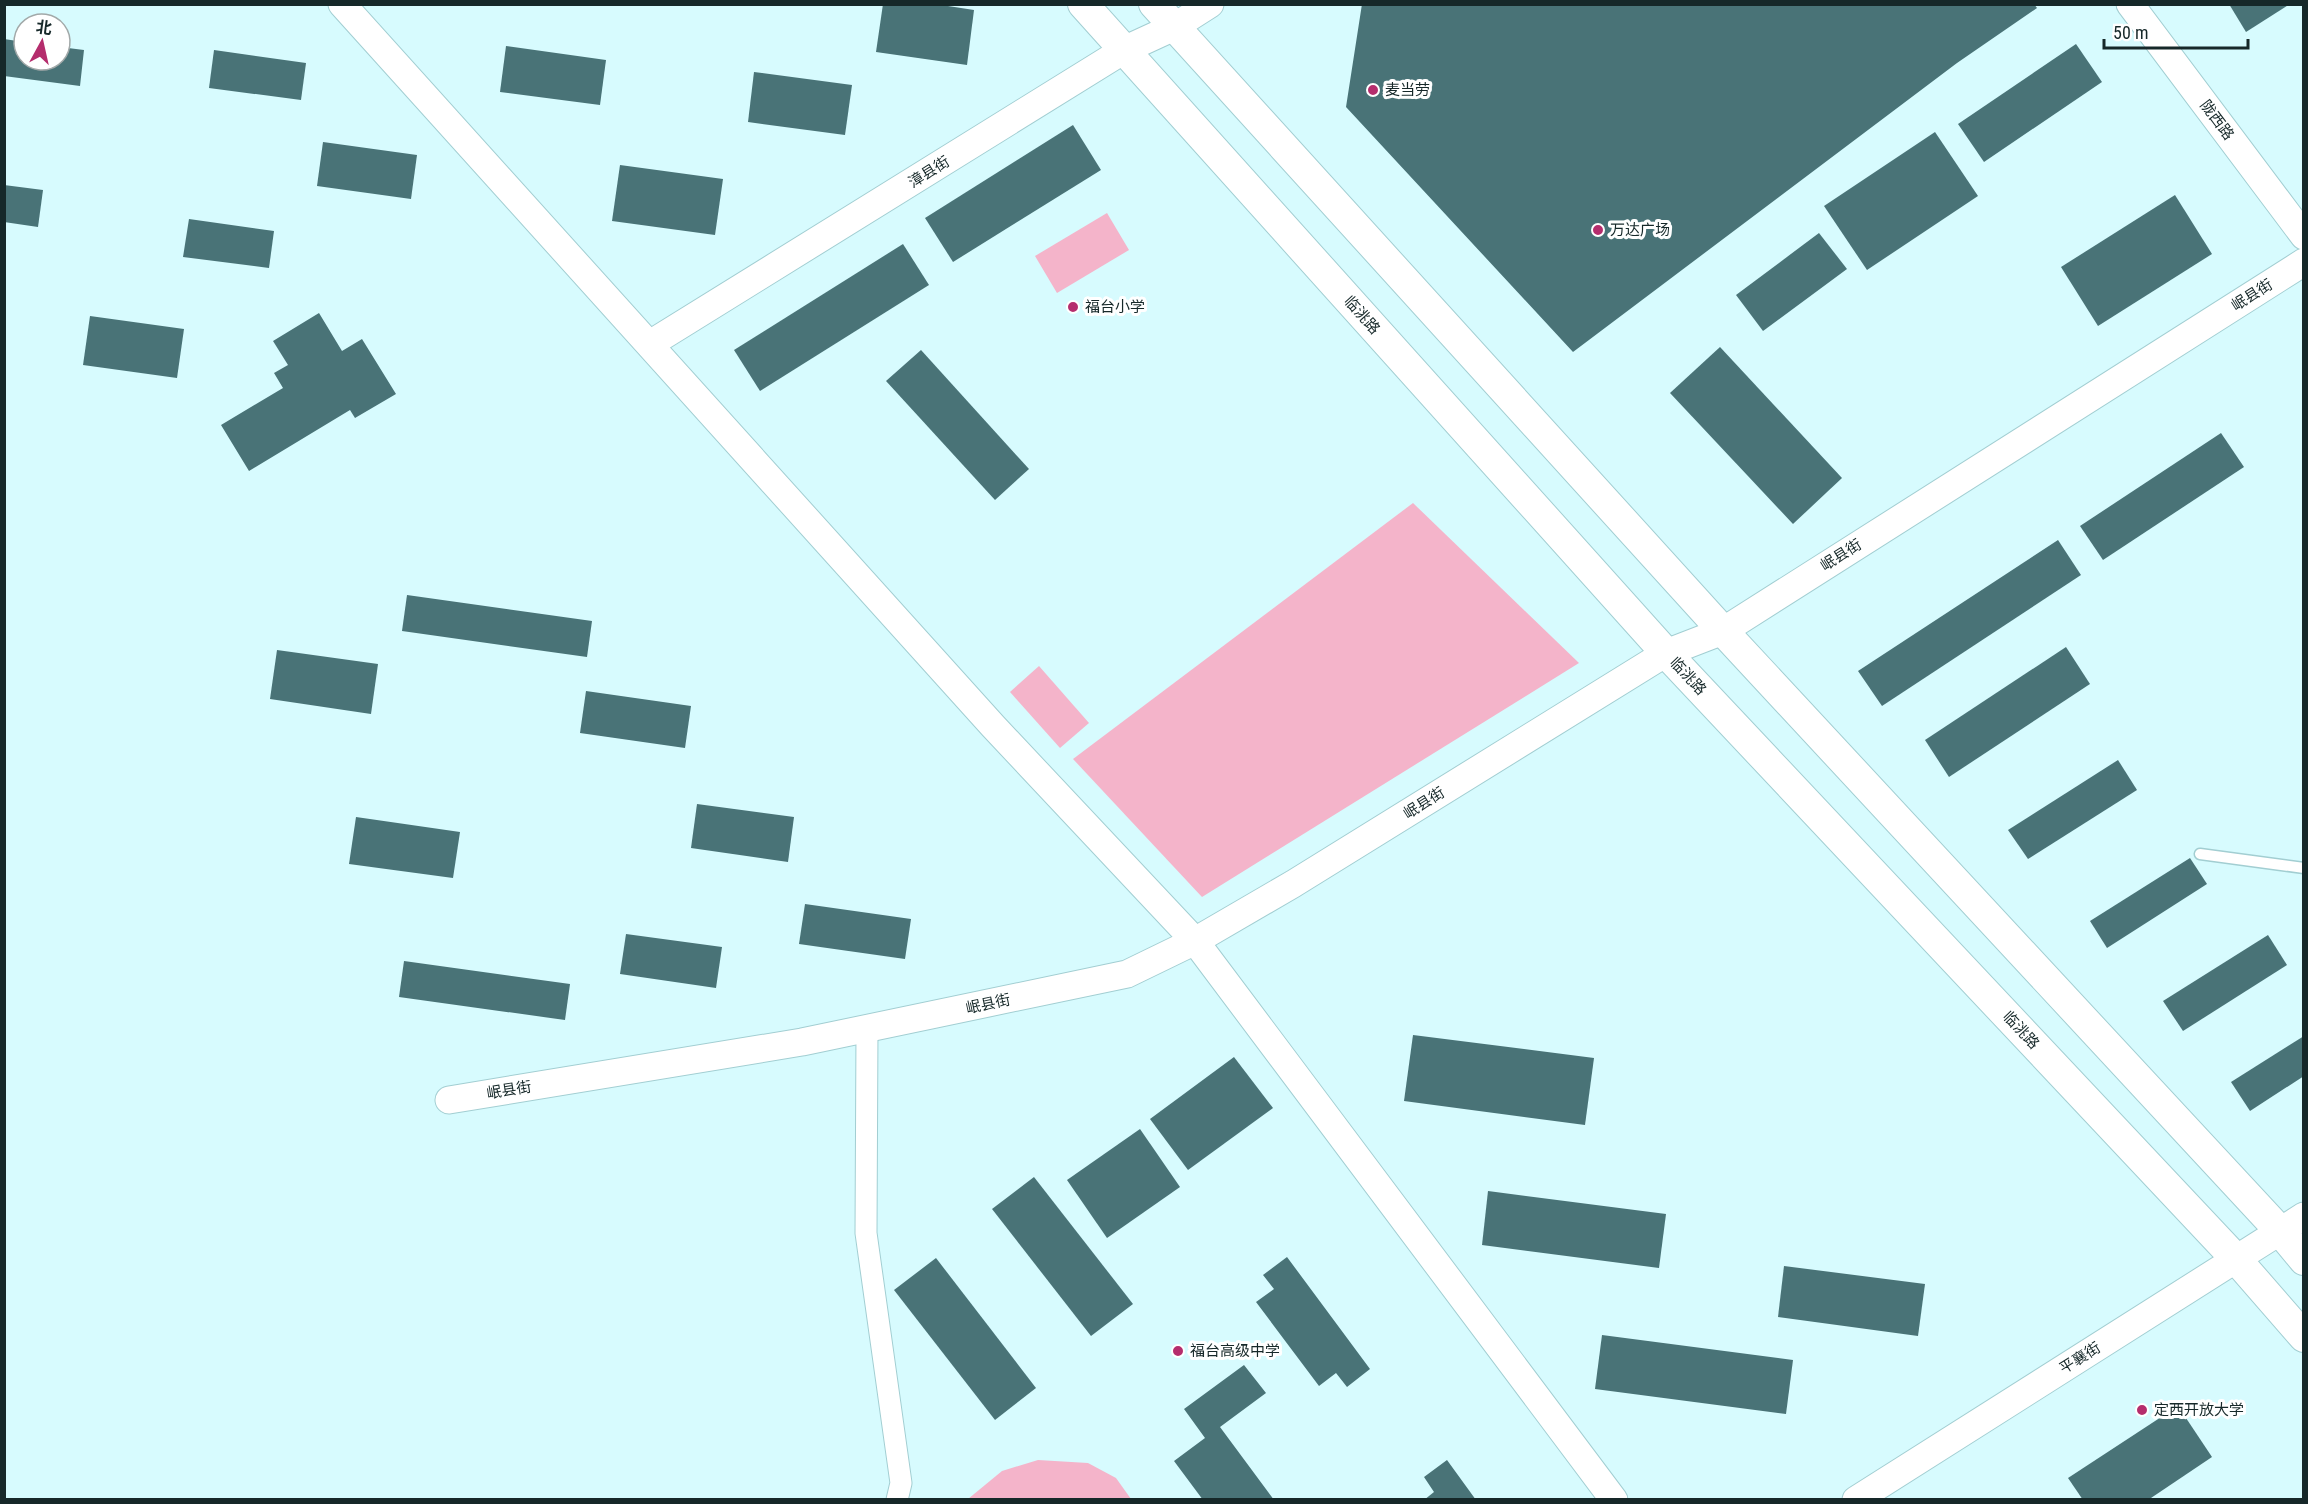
<svg xmlns="http://www.w3.org/2000/svg" width="2308" height="1504" font-family="'Roboto Condensed','Noto Sans SC',sans-serif">
  <style>
    .green { fill: #f4b4ca }
    .building { fill: #497377 }
    .lines { fill: none; stroke-linecap: round; stroke-linejoin: round }
    .service-casing { stroke: #a2ced2; stroke-width: 13 }
    .minor-casing { stroke: #a2ced2; stroke-width: 23 }
    .tertiary-casing { stroke: #a2ced2; stroke-width: 29 }
    .secondary-casing { stroke: #a2ced2; stroke-width: 32 }
    .service { stroke: #fff; stroke-width: 10 }
    .minor { stroke: #fff; stroke-width: 21 }
    .tertiary { stroke: #fff; stroke-width: 27 }
    .secondary { stroke: #fff; stroke-width: 30 }
    .poi-dot { fill: #b52d6d; stroke: #fff; stroke-width: 2 }
    .labels { text-anchor: middle; dominant-baseline: central; stroke-width: 6; stroke-linejoin: round; paint-order: stroke }
    .poi-label { font-size: 15px; fill: #162829; stroke: #fff; text-anchor: start }
    .street-label { font-size: 15px; fill: #162829; stroke: #fff }
  </style>
  <rect width="100%" height="100%" fill="#d7fbfe"/>
  <g class="green">
    <path d="M1107,213L1129,250L1057,293L1035,256Z"/>
    <path d="M1413,503L1579,663L1202,897L1073,759Z"/>
    <path d="M1039,666L1089,723L1060,748L1010,692Z"/>
    <path d="M1038,1460L1088,1463L1116,1478L1131,1499H968L1002,1471Z"/>
  </g>
  <g class="building">
    <path d="M883,4H935L974,10L967,65L876,52Z"/>
    <path d="M1362,4H2034L2037,8L1957,63L1573,352L1346,107Z"/>
    <path d="M2229,4H2290L2246,32Z"/>
    <path d="M4,39L24,42V60H60V47L84,50L80,86L4,76Z"/>
    <path d="M2076,44L2102,82L1984,162L1958,124Z"/>
    <path d="M506,46L606,60L600,105L500,92Z"/>
    <path d="M214,50L306,63L301,100L209,88Z"/>
    <path d="M754,72L852,85L845,135L748,122Z"/>
    <path d="M1073,125L1101,170L953,262L925,218Z"/>
    <path d="M1935,132L1978,196L1867,270L1824,206Z"/>
    <path d="M323,142L417,155L411,199L317,186Z"/>
    <path d="M620,165L723,179L715,235L612,221Z"/>
    <path d="M4,185L43,190L38,227L4,222Z"/>
    <path d="M2175,195L2212,254L2098,326L2061,267Z"/>
    <path d="M189,219L274,231L269,268L183,257Z"/>
    <path d="M1819,233L1847,269L1763,331L1736,295Z"/>
    <path d="M903,244L929,285L760,391L734,350Z"/>
    <path d="M319,313L342,351L362,339L396,394L355,418L350,410L249,471L221,425L283,388L274,373L288,365L273,341Z"/>
    <path d="M90,316L184,329L177,378L83,365Z"/>
    <path d="M1720,347L1842,478L1793,524L1670,393Z"/>
    <path d="M921,350L1029,469L995,500L886,381Z"/>
    <path d="M2221,433L2244,467L2103,560L2080,526Z"/>
    <path d="M2058,540L2081,575L1882,706L1858,671Z"/>
    <path d="M407,595L592,621L587,657L402,631Z"/>
    <path d="M2066,647L2090,684L1949,777L1925,740Z"/>
    <path d="M277,650L378,664L371,714L270,699Z"/>
    <path d="M586,691L691,706L685,748L580,733Z"/>
    <path d="M2118,760L2137,790L2028,859L2008,830Z"/>
    <path d="M697,804L794,817L788,862L691,848Z"/>
    <path d="M356,817L460,832L453,878L349,864Z"/>
    <path d="M2190,858L2207,884L2107,948L2090,921Z"/>
    <path d="M805,904L911,919L905,959L799,944Z"/>
    <path d="M626,934L722,947L716,988L620,974Z"/>
    <path d="M2268,935L2287,965L2183,1031L2163,1001Z"/>
    <path d="M404,961L570,984L565,1020L399,997Z"/>
    <path d="M1413,1035L1594,1058L1585,1125L1404,1101Z"/>
    <path d="M2304,1036V1076L2250,1111L2231,1082Z"/>
    <path d="M1234,1057L1273,1108L1188,1170L1150,1119Z"/>
    <path d="M1140,1129L1180,1187L1107,1238L1067,1180Z"/>
    <path d="M1034,1177L1133,1304L1091,1336L992,1209Z"/>
    <path d="M1488,1191L1666,1214L1659,1268L1482,1245Z"/>
    <path d="M1287,1257L1370,1369L1347,1387L1336,1373L1319,1386L1256,1302L1274,1289L1263,1275Z"/>
    <path d="M936,1258L1036,1388L995,1420L894,1290Z"/>
    <path d="M1784,1266L1925,1284L1918,1336L1778,1317Z"/>
    <path d="M1602,1335L1793,1360L1786,1414L1595,1389Z"/>
    <path d="M1244,1365L1266,1393L1220,1427L1274,1500H1203L1174,1461L1205,1438L1184,1409Z"/>
    <path d="M2178,1406L2212,1457L2148,1500H2083L2068,1478Z"/>
    <path d="M1447,1460L1476,1500H1424L1434,1492L1424,1477Z"/>
  </g>
  <g class="lines">
    <defs>
      <path id="service" d="M2200,854L2304,868"/>
      <path id="minor" d="M867,1030L866,1233L901,1483L897,1500"/>
      <g id="tertiary">
        <path d="M342,4L993,726L1195,941L1614,1500"/>
        <path d="M2130,4L2304,236"/>
        <path d="M650,344L1124,50L1174,27L1210,4"/>
        <path d="M449,1100L802,1042L1127,974L1195,941L1293,884L1666,653L1723,631L2304,262"/>
        <path d="M1856,1500L2304,1216"/>
      </g>
      <g id="secondary">
        <path d="M1083,4L1666,653L2237,1260L2304,1337"/>
        <path d="M1154,4L1723,631L2280,1231L2304,1260"/>
      </g>
    </defs>
    <use href="#service" class="service-casing"/>
    <use href="#minor" class="minor-casing"/>
    <use href="#tertiary" class="tertiary-casing"/>
    <use href="#secondary" class="secondary-casing"/>
    <use href="#service" class="service"/>
    <use href="#minor" class="minor"/>
    <use href="#tertiary" class="tertiary"/>
    <use href="#secondary" class="secondary"/>
  </g>
  <g class="poi-dot">
    <circle cx="1373" cy="90" r="6"/>
    <circle cx="1598" cy="230" r="6"/>
    <circle cx="1073" cy="307" r="6"/>
    <circle cx="1178" cy="1351" r="6"/>
    <circle cx="2142" cy="1410" r="6"/>
  </g>
  <g class="labels">
    <g class="poi-label">
      <text x="1385" y="90">麦当劳</text>
      <text x="1610" y="230">万达广场</text>
      <text x="1085" y="307">福台小学</text>
      <text x="1190" y="1351">福台高级中学</text>
      <text x="2154" y="1410">定西开放大学</text>
    </g>
    <g class="street-label">
      <text transform="translate(2217 120) rotate(53)">陇西路</text>
      <text transform="translate(929 172) rotate(-32)">漳县街</text>
      <text transform="translate(2252 295) rotate(-32)">岷县街</text>
      <text transform="translate(1362 315) rotate(48)">临洮路</text>
      <text transform="translate(1841 555) rotate(-32)">岷县街</text>
      <text transform="translate(1688 676) rotate(47)">临洮路</text>
      <text transform="translate(1424 803) rotate(-32)">岷县街</text>
      <text transform="translate(988 1004) rotate(-12)">岷县街</text>
      <text transform="translate(2021 1030) rotate(47)">临洮路</text>
      <text transform="translate(509 1090) rotate(-9)">岷县街</text>
      <text transform="translate(2080 1358) rotate(-32)">平襄街</text>
    </g>
  </g>
  <rect width="2308" height="1504" fill="none" stroke="#162829" stroke-width="12"/>
  <g transform="translate(42 42) rotate(8)"><circle r="28" fill="#ffffff" stroke="#a2a9a9" stroke-width="1.5"/>
  <path d="M0-4.5L10 22L0 15L-10 22Z" fill="#b52d6d"/>
  <text y="-9" font-size="16" font-weight="bold" text-anchor="middle" fill="#162829">北</text>
  </g>
  <path d="M2104 39v9h144v-9" fill="none" stroke="#162829" stroke-width="3"/>
  <text x="2113" y="39" font-size="18" fill="#162829" stroke="#ffffff" stroke-width="4.5" paint-order="stroke">50 m</text>
</svg>
